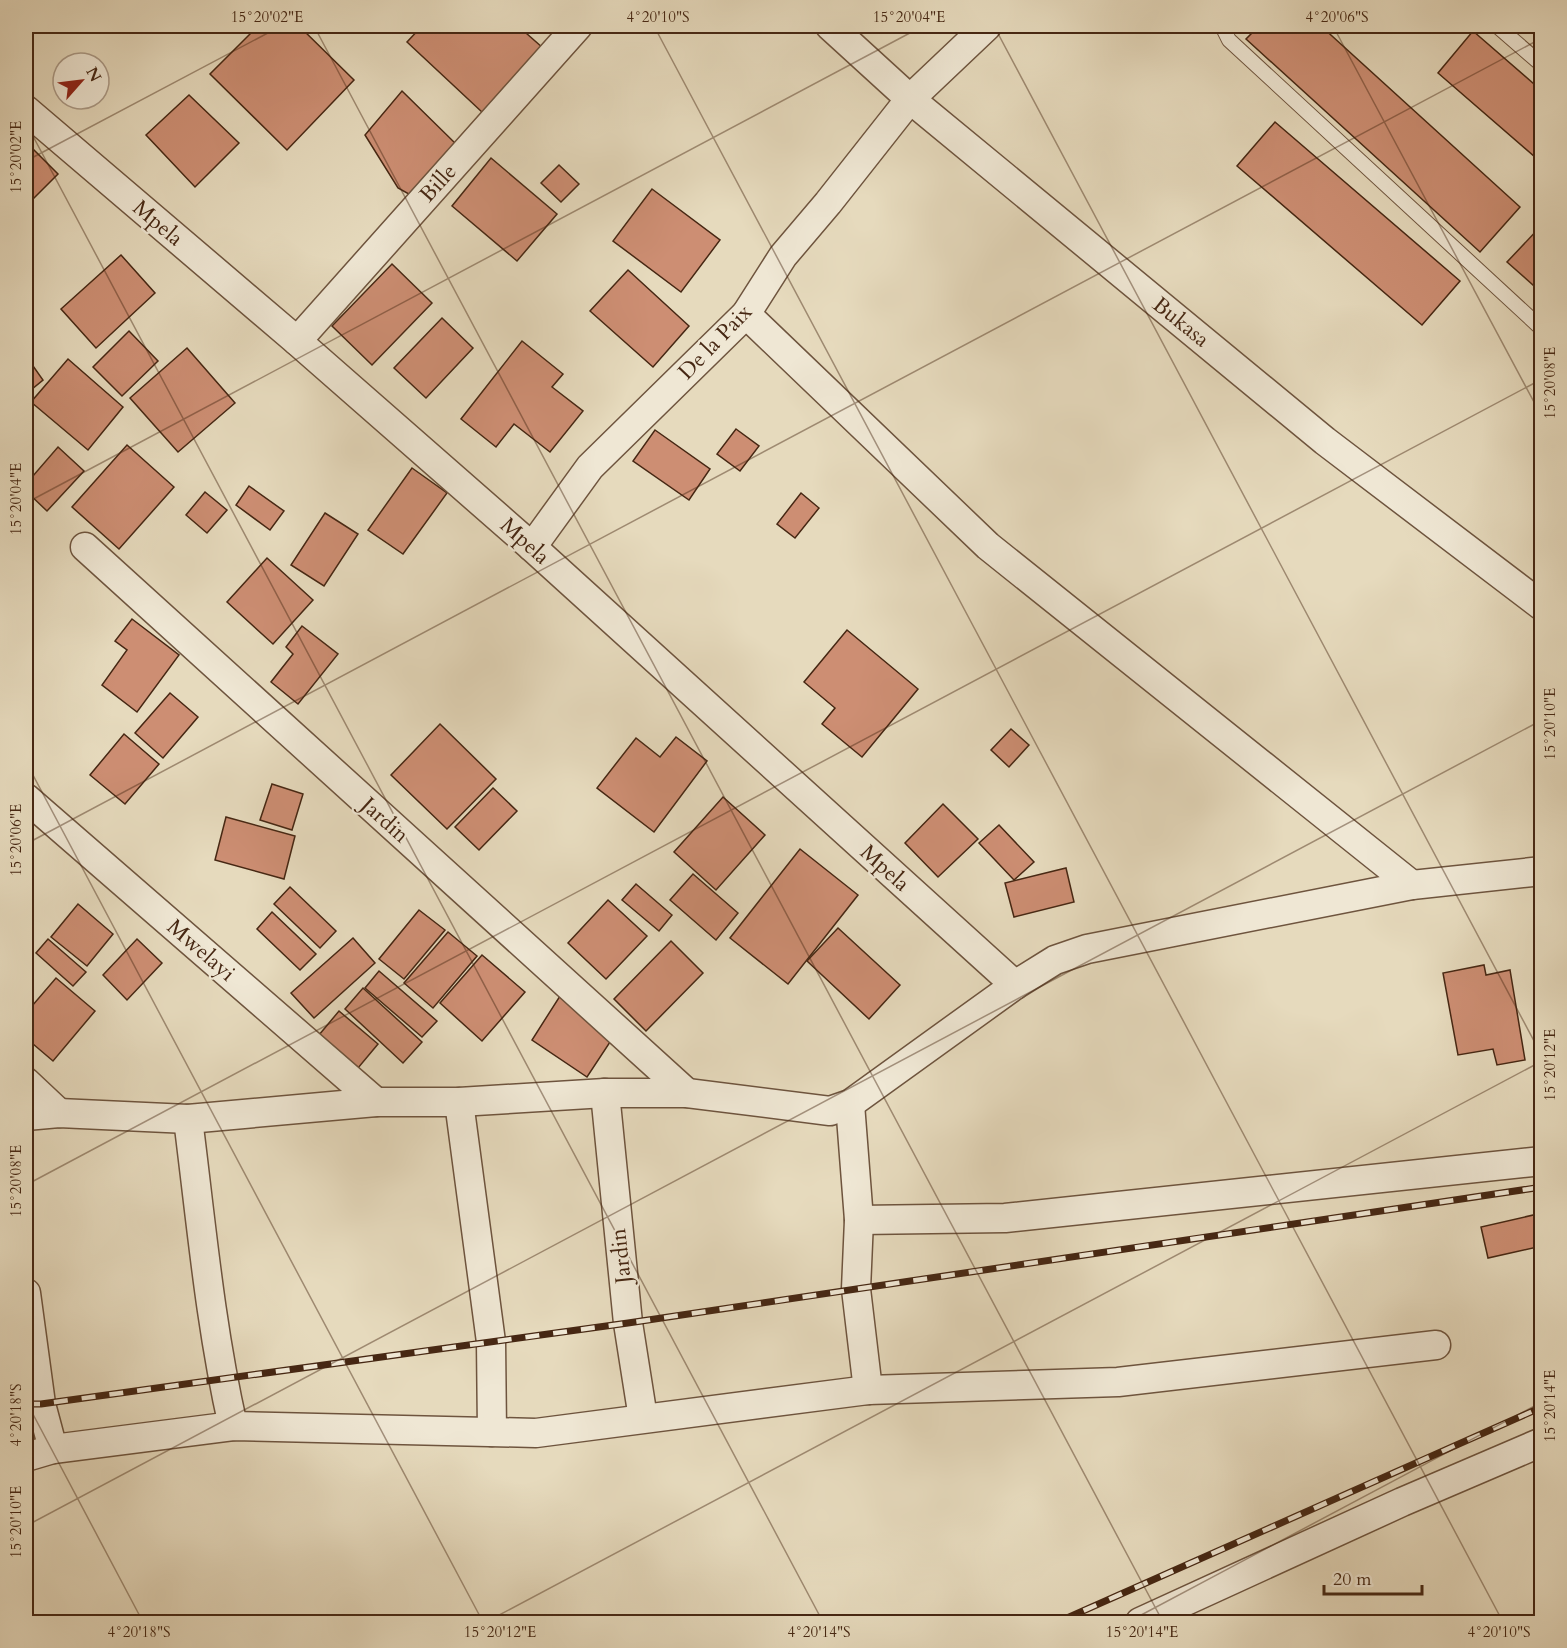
<svg xmlns="http://www.w3.org/2000/svg" width="1567" height="1648" font-family="Cardo,serif">
  <style>
    .building { fill: #cd8e73; stroke: #462713; stroke-width: 1.5 }
    .lines { fill: none; stroke-linecap: round; stroke-linejoin: round }
    .lane-casing { stroke: #6e543e; stroke-width: 16 }
    .street-casing { stroke: #6e543e; stroke-width: 31 }
    .lane { stroke: #efe7d4; stroke-width: 14 }
    .street { stroke: #efe7d4; stroke-width: 28 }
    .rail-casing { stroke: #462713; stroke-width: 7 }
    .rail { stroke: #efe7d4; stroke-width: 4.5; stroke-dasharray: 14; stroke-linecap: butt }
    .ticks { fill: none; stroke: #462713; stroke-width: 1.5; stroke-opacity: 0.45 }
    .labels { text-anchor: middle; dominant-baseline: central; stroke-width: 4.5; stroke-linejoin: round; paint-order: stroke }
    .street-label { font-size: 22px; fill: #462713; stroke: #efe7d4 }
    .neatline { fill: none; stroke: #462713; stroke-width: 2 }
    .ticks-label { font-size: 15px; text-anchor: middle; fill: #462713 }
  </style>
  <rect width="100%" height="100%" fill="#e6dabd"/>
  <filter id="stains"><feTurbulence type="fractalNoise" baseFrequency=".00333" numOctaves="4"/><feColorMatrix values="0 0 0 0 .2 0 0 0 0 .09 0 0 0 0 .02 0 0 0 .5 -.17"/></filter>
  <radialGradient id="worn" r=".72"><stop offset=".6" stop-color="#630" stop-opacity="0"/><stop offset="1" stop-color="#630" stop-opacity=".3"/></radialGradient>
  <g class="building">
    <path d="M258,26H299L354,80L287,150L210,74Z"/>
    <path d="M422,26H518L543,48L483,113L407,42Z"/>
    <path d="M1259,26H1321L1520,207L1480,252L1246,39Z"/>
    <path d="M1473,31L1542,91V163L1438,73Z"/>
    <path d="M402,91L456,144L416,198L398,188L365,135Z"/>
    <path d="M189,95L239,143L195,187L146,135Z"/>
    <path d="M1275,122L1460,281L1422,325L1237,166Z"/>
    <path d="M30,146L58,174L26,206V151Z"/>
    <path d="M491,158L557,214L517,261L452,206Z"/>
    <path d="M559,165L579,184L561,202L541,183Z"/>
    <path d="M652,189L720,240L681,292L613,241Z"/>
    <path d="M1542,225V293L1507,262Z"/>
    <path d="M121,255L155,293L96,348L61,309Z"/>
    <path d="M392,264L432,303L372,365L332,326Z"/>
    <path d="M628,270L689,326L653,367L590,311Z"/>
    <path d="M442,318L473,348L426,398L394,368Z"/>
    <path d="M129,331L158,361L122,396L93,367Z"/>
    <path d="M522,341L563,374L552,387L583,411L550,452L514,424L496,447L461,419Z"/>
    <path d="M187,348L235,403L178,452L130,398Z"/>
    <path d="M26,356L43,380L26,394Z"/>
    <path d="M68,359L123,407L88,450L31,402Z"/>
    <path d="M736,429L759,446L740,471L717,454Z"/>
    <path d="M655,430L710,469L689,500L633,461Z"/>
    <path d="M127,445L174,487L119,549L72,507Z"/>
    <path d="M58,447L84,471L47,511L26,491V484Z"/>
    <path d="M412,468L447,493L403,554L368,530Z"/>
    <path d="M249,486L284,511L270,530L236,505Z"/>
    <path d="M205,492L227,510L207,533L186,515Z"/>
    <path d="M801,493L819,508L795,538L777,524Z"/>
    <path d="M325,513L358,534L324,586L291,565Z"/>
    <path d="M267,558L313,600L273,644L227,602Z"/>
    <path d="M132,619L179,655L137,712L102,685L127,650L115,641Z"/>
    <path d="M302,626L338,654L298,704L271,682L293,654L286,647Z"/>
    <path d="M847,630L918,689L862,757L822,724L835,708L804,682Z"/>
    <path d="M170,693L198,717L163,758L135,733Z"/>
    <path d="M440,724L496,779L447,829L391,775Z"/>
    <path d="M1011,729L1029,745L1009,767L991,750Z"/>
    <path d="M124,734L159,764L125,804L90,775Z"/>
    <path d="M676,737L707,761L654,832L597,788L636,738L660,757Z"/>
    <path d="M272,784L303,794L292,830L260,820Z"/>
    <path d="M493,788L517,811L479,850L455,827Z"/>
    <path d="M723,797L765,835L716,890L674,852Z"/>
    <path d="M943,804L978,839L938,877L905,843Z"/>
    <path d="M226,817L295,836L284,879L215,860Z"/>
    <path d="M999,825L1034,862L1014,880L979,843Z"/>
    <path d="M800,849L858,895L788,984L730,938Z"/>
    <path d="M1066,868L1074,902L1014,917L1005,883Z"/>
    <path d="M693,874L738,913L716,940L670,900Z"/>
    <path d="M636,884L672,915L659,931L622,900Z"/>
    <path d="M290,887L336,931L320,948L274,904Z"/>
    <path d="M608,900L647,936L606,979L568,943Z"/>
    <path d="M78,904L113,934L87,966L51,937Z"/>
    <path d="M419,910L445,930L404,979L379,959Z"/>
    <path d="M272,912L316,954L300,970L257,929Z"/>
    <path d="M838,928L900,985L869,1019L807,961Z"/>
    <path d="M448,932L477,956L433,1008L404,983Z"/>
    <path d="M353,938L375,963L314,1018L291,993Z"/>
    <path d="M48,939L86,972L73,986L36,953Z"/>
    <path d="M137,939L162,963L127,1000L103,975Z"/>
    <path d="M671,941L703,973L646,1031L614,999Z"/>
    <path d="M482,955L525,992L482,1041L440,1003Z"/>
    <path d="M1484,965L1486,975L1510,970L1525,1060L1497,1065L1493,1049L1458,1055L1443,973Z"/>
    <path d="M379,971L437,1021L422,1037L365,988Z"/>
    <path d="M56,978L95,1011L53,1061L26,1038V1013Z"/>
    <path d="M363,988L422,1042L403,1063L345,1009Z"/>
    <path d="M560,996L616,1033L587,1077L532,1040Z"/>
    <path d="M339,1011L378,1044L358,1068L319,1035Z"/>
    <path d="M1542,1213V1246L1488,1258L1481,1227Z"/>
  </g>
  <g class="lines">
    <defs>
      <g id="lane">
        <path d="M1222,26L1229,40L1542,329"/>
        <path d="M1497,26L1542,65"/>
      </g>
      <g id="street">
        <path d="M830,26L910,99L1325,441L1542,606"/>
        <path d="M26,110L297,341L532,547L1015,985"/>
        <path d="M746,314L988,546L1412,885"/>
        <path d="M297,341L578,26"/>
        <path d="M85,547L687,1093"/>
        <path d="M532,547L590,467L746,314L783,256L828,203L910,99L987,26"/>
        <path d="M26,798L376,1102"/>
        <path d="M26,1082L59,1113"/>
        <path d="M605,1093L628,1323L643,1418"/>
        <path d="M459,1102L491,1342L492,1432"/>
        <path d="M850,1104L859,1220L856,1289L868,1390"/>
        <path d="M26,1116L59,1113L188,1119L376,1102H459L605,1093H687L830,1111L850,1104L1015,985L1055,960L1087,949L1412,885L1542,871"/>
        <path d="M188,1119C201,1221 210,1325 233,1426"/>
        <path d="M859,1220L1005,1218L1542,1161"/>
        <path d="M26,1293L41,1404L53,1449"/>
        <path d="M26,1457L53,1449L233,1426L536,1433L868,1390L1118,1382L1436,1345"/>
        <path d="M1140,1622L1402,1502L1542,1442"/>
      </g>
    </defs>
    <use href="#lane" class="lane-casing"/>
    <use href="#street" class="street-casing"/>
    <use href="#lane" class="lane"/>
    <use href="#street" class="street"/>
    <defs>
      <g id="rail">
        <path d="M26,1404H41L628,1323L1542,1187"/>
        <path d="M1058,1622L1542,1407"/>
      </g>
    </defs>
    <use href="#rail" class="rail-casing"/>
    <use href="#rail" class="rail"/>
  </g>
  <path class="ticks" d="M314,26L1163,1622M654,26L1503,1622M994,26L1542,1056M1333,26L1542,417M26,123L823,1622M26,161L281,26M26,503L923,26M26,762L483,1622M26,844L1542,38M26,1185L1542,379M26,1401L143,1622M26,1526L1542,720M486,1622L1542,1061M1128,1622L1542,1402"/>
  <g class="labels">
    <g class="street-label">
      <text transform="translate(438 183) rotate(-48)">Bille</text>
      <text transform="translate(158 223) rotate(40)">Mpela</text>
      <text transform="translate(1181 322) rotate(39)">Bukasa</text>
      <text transform="translate(715 342) rotate(-46)">De la Paix</text>
      <text transform="translate(525 541) rotate(42)">Mpela</text>
      <text transform="translate(385 820) rotate(42)">Jardin</text>
      <text transform="translate(885 868) rotate(42)">Mpela</text>
      <text transform="translate(201 950) rotate(41)">Mwelayi</text>
      <text transform="translate(621 1256) rotate(-96)">Jardin</text>
    </g>
  </g>
  <rect width="1567" height="1648" fill="none" stroke="#e6dabd" stroke-width="66"/>
  <g transform="translate(81 81) rotate(62)"><circle r="28" fill="#efe7d4" stroke="#ab9a87" stroke-width="1.5"/>
  <path d="M0-4.5L10 22L0 15L-10 22Z" fill="#8f2418"/>
  <text y="-9" font-size="16" font-weight="bold" text-anchor="middle" fill="#462713">N</text>
  </g>
  <path d="M1324 1585v9h98v-9" fill="none" stroke="#462713" stroke-width="3"/>
  <text x="1333" y="1585" font-size="18" fill="#462713" stroke="#efe7d4" stroke-width="4.5" paint-order="stroke">20 m</text>
  <rect x="33" y="33" width="1501" height="1582" class="neatline"/>
  <g class="ticks-label">
    <text x="267" y="22">15°20'02"E</text>
    <text x="658" y="22">4°20'10"S</text>
    <text x="909" y="22">15°20'04"E</text>
    <text x="1337" y="22">4°20'06"S</text>
    <text transform="translate(16 157) rotate(-90)" y="5">15°20'02"E</text>
    <text transform="translate(1550 383) rotate(-90)" y="5">15°20'08"E</text>
    <text transform="translate(16 499) rotate(-90)" y="5">15°20'04"E</text>
    <text transform="translate(1550 724) rotate(-90)" y="5">15°20'10"E</text>
    <text transform="translate(16 840) rotate(-90)" y="5">15°20'06"E</text>
    <text transform="translate(1550 1065) rotate(-90)" y="5">15°20'12"E</text>
    <text transform="translate(16 1181) rotate(-90)" y="5">15°20'08"E</text>
    <text transform="translate(1550 1406) rotate(-90)" y="5">15°20'14"E</text>
    <text transform="translate(16 1415) rotate(-90)" y="5">4°20'18"S</text>
    <text transform="translate(16 1522) rotate(-90)" y="5">15°20'10"E</text>
    <text x="139" y="1637">4°20'18"S</text>
    <text x="500" y="1637">15°20'12"E</text>
    <text x="819" y="1637">4°20'14"S</text>
    <text x="1142" y="1637">15°20'14"E</text>
    <text x="1499" y="1637">4°20'10"S</text>
  </g>
  <rect width="100%" height="100%" filter="url(#stains)"/>
  <rect width="100%" height="100%" fill="url(#worn)"/>
</svg>
